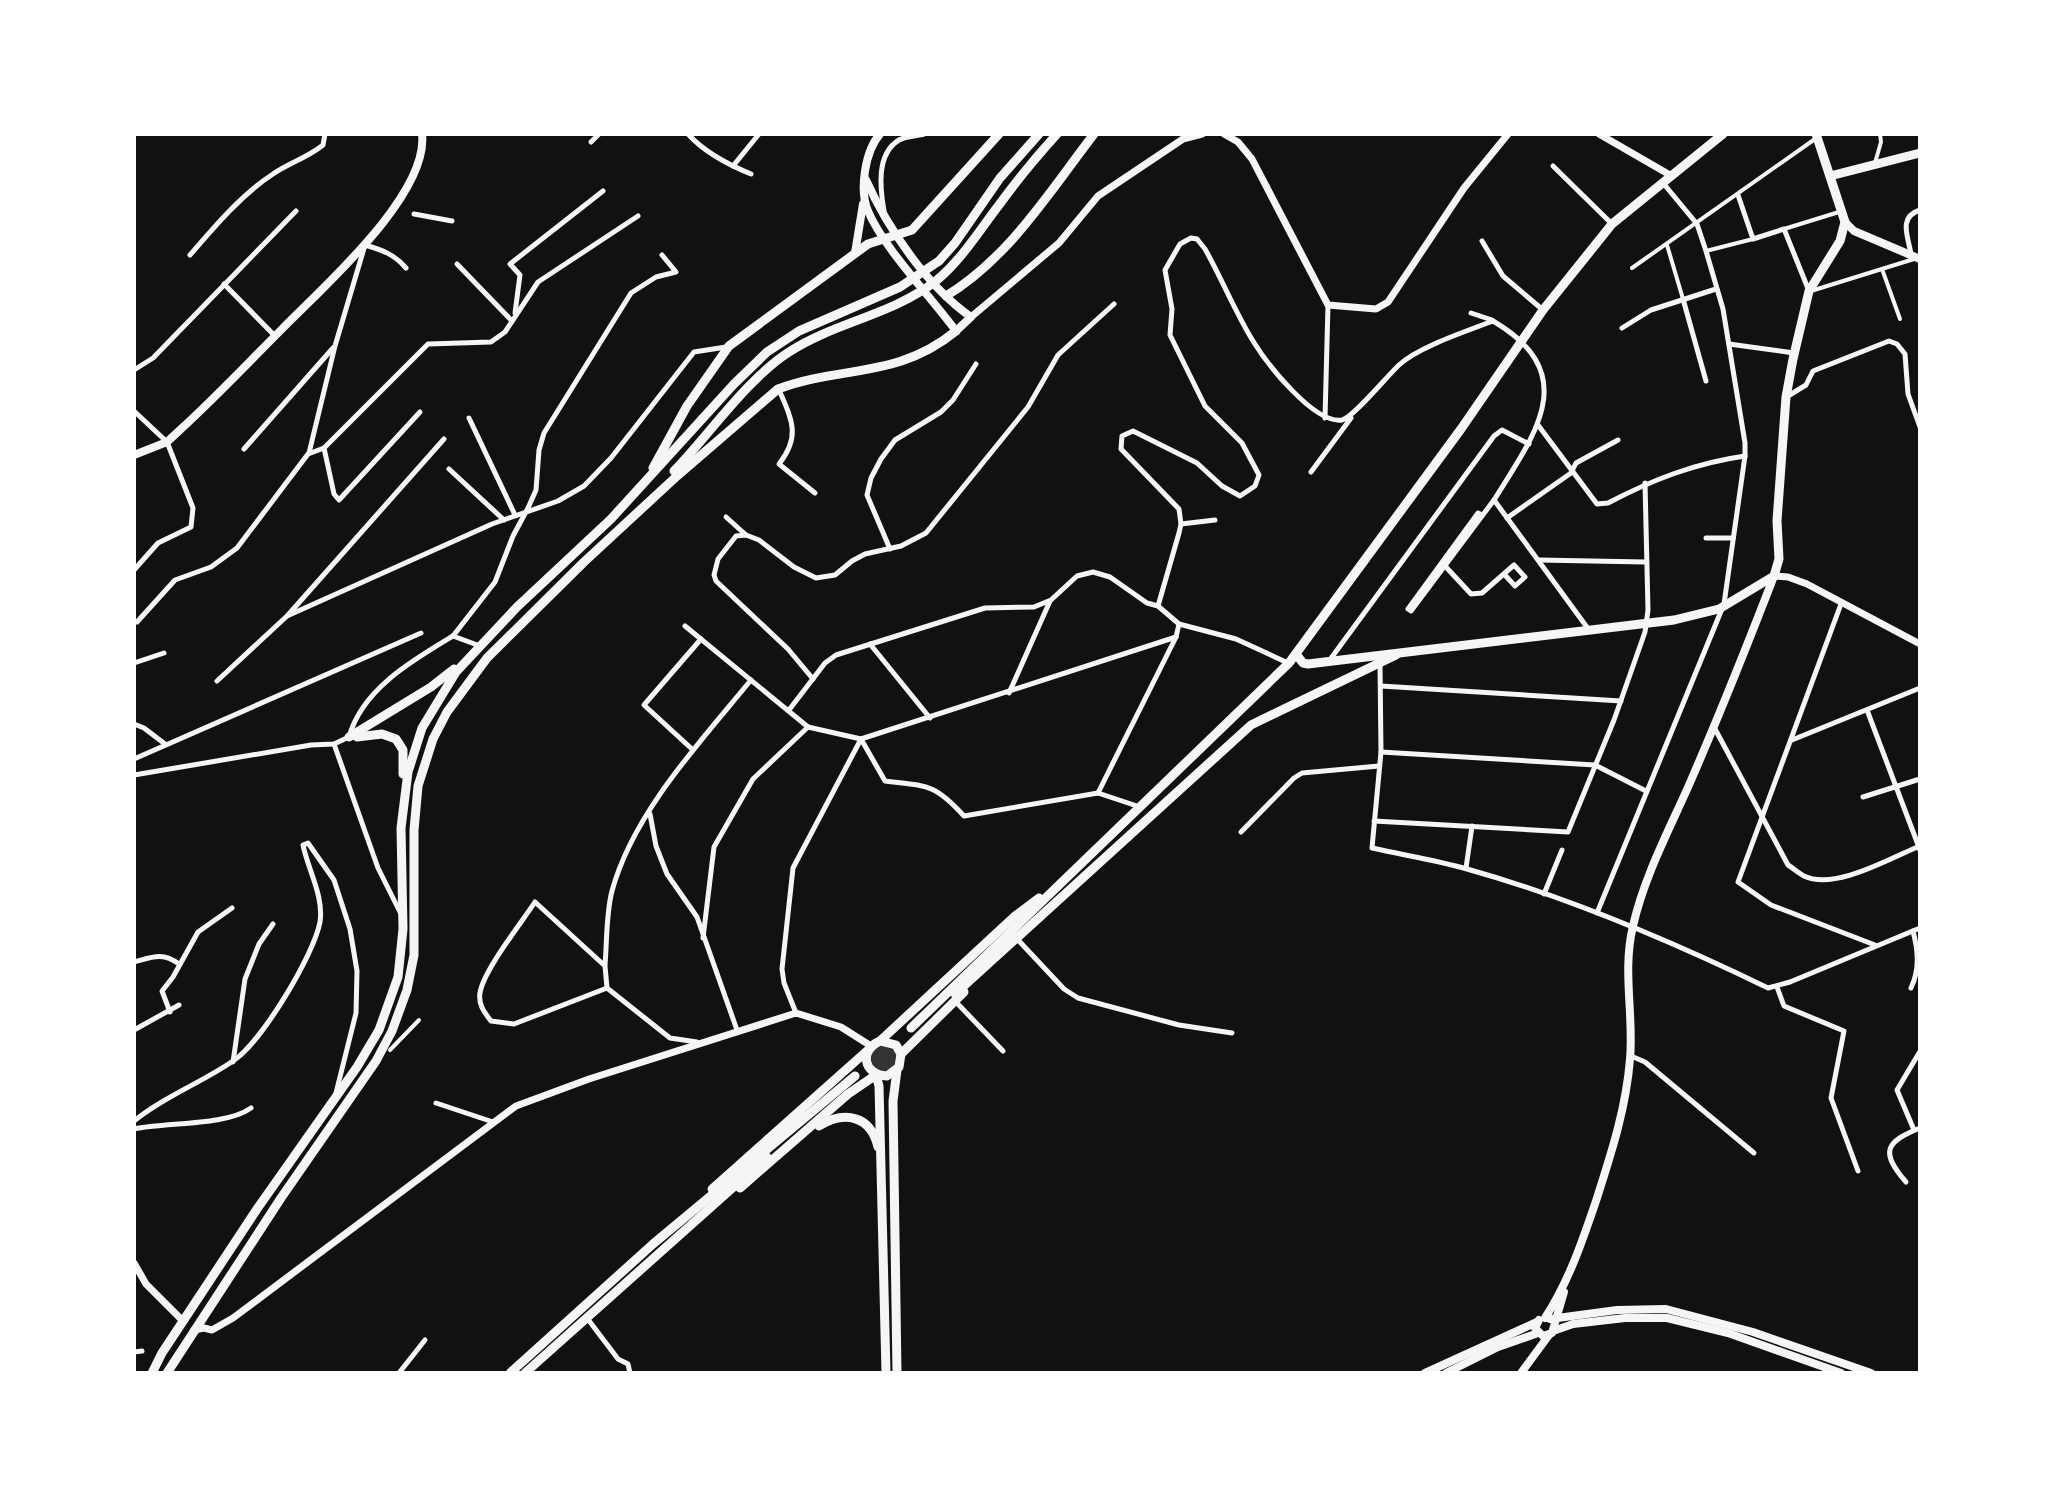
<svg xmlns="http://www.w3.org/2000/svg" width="2054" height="1507" font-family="'Noto Sans',sans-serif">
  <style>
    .water { fill: #333 }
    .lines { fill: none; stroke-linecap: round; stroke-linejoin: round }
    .pedestrian { stroke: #f5f5f5; stroke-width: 4 }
    .minor { stroke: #f5f5f5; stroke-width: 5 }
    .tertiary { stroke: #f5f5f5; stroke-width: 7 }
    .secondary { stroke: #f5f5f5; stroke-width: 8 }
    .primary { stroke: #f5f5f5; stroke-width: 9 }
    .trunk { stroke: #f5f5f5; stroke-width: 9 }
  </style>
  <rect width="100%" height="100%" fill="#111"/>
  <circle class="water" cx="884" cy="1058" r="13"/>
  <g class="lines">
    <g class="pedestrian">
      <path d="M1875,163L1881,142L1880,134"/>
      <path d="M1784,229L1839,212"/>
      <path d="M1667,245L1683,299"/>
      <path d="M1706,251L1753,239"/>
      <path d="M1632,268L1815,139"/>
      <path d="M1882,269L1900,319"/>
      <path d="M1811,291L1914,259"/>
      <path d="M390,1050L419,1020"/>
    </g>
    <g class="minor">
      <path d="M688,134C704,152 729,165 751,174"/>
      <path d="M591,142L599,134"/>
      <path d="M733,166L759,134"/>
      <path d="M1553,166L1612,224"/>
      <path d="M1738,195L1753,239L1784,229L1809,291"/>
      <path d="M884,211C880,188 876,154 899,140C906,136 917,136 924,134"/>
      <path d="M414,214L452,221"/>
      <path d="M1482,241L1503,276L1543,310"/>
      <path d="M1911,254C1908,236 1898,217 1920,210"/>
      <path d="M190,255C214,227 242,194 273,174C289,163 307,158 323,145L325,134"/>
      <path d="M457,264L512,321"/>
      <path d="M224,284L275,336"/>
      <path d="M1683,299L1706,381"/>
      <path d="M515,313L520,275L510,264L603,191"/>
      <path d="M1471,313L1492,320"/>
      <path d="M1622,328L1651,310L1716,289"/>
      <path d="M1729,344L1794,353"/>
      <path d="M134,370L153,358L296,211"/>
      <path d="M779,390C792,420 801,436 779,464L815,493"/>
      <path d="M1788,396L1806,385L1813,371L1889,341L1897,344L1905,354L1908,394L1920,427"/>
      <path d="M134,411L167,442L193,508L191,527L158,543L134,570"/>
      <path d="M469,418L515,515"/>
      <path d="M1325,418L1328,305"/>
      <path d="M1538,425L1597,504L1608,503C1652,480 1695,463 1745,456"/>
      <path d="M324,448L334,494L339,500L420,412"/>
      <path d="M244,449L333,348"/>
      <path d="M309,453L335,346L365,245C382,250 394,254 406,268"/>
      <path d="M449,469L504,520"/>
      <path d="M1311,472L1351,418"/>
      <path d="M1482,515L1478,513L1408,609L1411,611L1494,500"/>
      <path d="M726,517L746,535"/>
      <path d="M1507,518L1571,473L1576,463L1618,440"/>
      <path d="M1181,524L1215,520"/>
      <path d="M1706,538H1733"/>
      <path d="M890,549L867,495L871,478L881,459L895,440L941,412L953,400L976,364"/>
      <path d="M1539,560L1645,562"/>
      <path d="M1445,566L1471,594L1482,593L1514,565L1525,577L1515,586L1504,574"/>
      <path d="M1841,604L1738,882L1771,905L1875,945"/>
      <path d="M1158,606L1179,533L1181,524L1179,509L1121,449L1122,436L1133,431L1197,463L1222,486L1240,496L1255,486L1259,475L1242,443L1205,406L1170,335L1172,309L1165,270L1180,244L1191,238L1197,239L1205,249C1222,279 1235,312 1253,341C1267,364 1314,424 1342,420C1353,418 1387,376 1399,365C1418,347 1467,331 1493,321C1583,374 1535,434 1494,500L1589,630"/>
      <path d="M288,615L444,439"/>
      <path d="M137,622L175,580L211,567L237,548L308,454L324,448L428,344L491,342L505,332L538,282L638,216"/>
      <path d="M685,626L808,727L861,739L1176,637L1179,624"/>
      <path d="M870,644L930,718"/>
      <path d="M480,646L453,636L495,582L513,536L528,508L536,490L539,450L544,433L631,293L656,277L676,272L662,255"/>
      <path d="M1329,661L1494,436L1502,430L1529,444"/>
      <path d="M134,663L164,653"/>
      <path d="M1380,664L1381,752L1372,848C1403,855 1436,860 1467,869C1571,898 1671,941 1768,988L1790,982L1920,928"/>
      <path d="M813,679L788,649L716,581L714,575L718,559L736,536L746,535L759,540L794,567L816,578L835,575L852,561L865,554L901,546L926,533L1028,407L1058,355L1114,304"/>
      <path d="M217,681L287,616L492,524L558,501L584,486L611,458L694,352L726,347"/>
      <path d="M1381,686L1621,701"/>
      <path d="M1009,693L1050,601"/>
      <path d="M789,710L825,663L836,655L985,608L1034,607L1051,600L1077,576L1093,572L1110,577L1147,603L1158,606L1179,624L1236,639L1288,663"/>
      <path d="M1867,710L1920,850"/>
      <path d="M134,724L144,728L165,744"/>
      <path d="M1714,727L1788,865C1793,868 1798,873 1804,876C1835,891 1890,858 1920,846"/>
      <path d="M861,739L885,781C927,786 934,783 964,816L1098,793L1140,807"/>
      <path d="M1792,740L1920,688"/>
      <path d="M334,744L378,868L401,914"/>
      <path d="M693,750L644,705L701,639"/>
      <path d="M1381,752L1595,765L1646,791"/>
      <path d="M134,759L421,633"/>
      <path d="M134,775L311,745L334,744L349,737C362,689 413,660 453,636"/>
      <path d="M1098,793L1176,637"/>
      <path d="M1863,797L1920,779"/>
      <path d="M650,814L656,846L667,874L697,917L737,1030"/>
      <path d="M1374,821L1568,832L1614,720L1645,632L1648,610L1645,483"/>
      <path d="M1241,832L1294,778L1302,773L1379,766"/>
      <path d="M1466,868L1472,826"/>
      <path d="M1544,894L1562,850"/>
      <path d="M1597,913L1724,604L1745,456V443L1723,309L1706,251L1697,224L1663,183"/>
      <path d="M703,938L714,847L753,779L808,727"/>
      <path d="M1019,941L1064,989L1078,998L1179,1025L1232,1033"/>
      <path d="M134,962C153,957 162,952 179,964"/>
      <path d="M605,965C607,941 606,914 612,891C633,813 701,741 751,680"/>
      <path d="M1777,987L1784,1006L1844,1031L1831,1098L1858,1171"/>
      <path d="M607,988L514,1024L491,1021C485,1013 478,1005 480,993C483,971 522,922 535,902L605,966L607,988L670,1038L697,1042"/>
      <path d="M1911,988C1920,969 1918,950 1913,931"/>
      <path d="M955,1001L1003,1051"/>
      <path d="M170,1012L162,991L173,977L198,932L232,908"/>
      <path d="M796,1013L784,983L782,969L793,868L861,739"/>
      <path d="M134,1030L179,1005"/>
      <path d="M1631,1056L1645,1062L1754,1153"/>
      <path d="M233,1062L245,979L259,944L273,924"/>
      <path d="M436,1103L493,1122"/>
      <path d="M134,1121C165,1096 201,1083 233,1061C261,1043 314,955 320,922C324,896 308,870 303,845L308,843L334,880L350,929L357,971L356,1013L336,1093"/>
      <path d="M134,1129C167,1122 226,1126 251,1108"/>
      <path d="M1914,1130L1897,1090L1919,1053"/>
      <path d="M1906,1182C1880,1152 1885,1142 1920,1128"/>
      <path d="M587,1318L618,1359L628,1364L630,1373"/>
      <path d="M134,1352L142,1351"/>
      <path d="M399,1373L425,1340"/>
    </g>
    <g class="tertiary">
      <path d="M1224,134L1238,142L1252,159L1328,305L1376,309L1388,302L1464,188L1508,134"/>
      <path d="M1599,134L1670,175"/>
      <path d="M971,317L1059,243L1098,196L1183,139L1202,134"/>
      <path d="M1774,576L1788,577L1807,584L1920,644"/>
      <path d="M134,1263L146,1284L183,1321"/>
      <path d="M194,1330L204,1328L212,1330L233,1318L516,1106L589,1079L796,1013L841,1027L871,1046"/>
    </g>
    <g class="secondary">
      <path d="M880,134C865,151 859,190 868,211C883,247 931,297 956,331"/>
      <path d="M866,180C888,229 927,286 971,317L956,331"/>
      <path d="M1845,222L1854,231L1920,259"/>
      <path d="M855,253L863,204"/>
      <path d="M134,455L167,442L181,429C216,397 248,363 282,329C322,288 429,195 422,134"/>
      <path d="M1545,1318C1569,1281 1582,1242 1596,1201C1611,1154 1626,1109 1630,1059C1634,1015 1622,971 1633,926C1644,877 1669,830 1689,785C1719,716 1747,646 1774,576"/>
      <path d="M1550,1319L1617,1310L1666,1309L1753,1332L1871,1373"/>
      <path d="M1539,1320L1535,1328L1543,1336L1552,1333L1564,1292"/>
      <path d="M1553,1331L1573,1324L1625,1318H1667L1728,1333L1841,1373"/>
      <path d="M1425,1373L1537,1322"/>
      <path d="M1446,1373L1498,1347L1538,1333"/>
      <path d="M1521,1373L1549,1335"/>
    </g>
    <g class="primary">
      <path d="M1830,176L1920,153"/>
      <path d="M1296,654L1303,663L1308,664L1674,620L1719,609L1774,576L1779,559L1777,521L1786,397L1793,359L1809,291L1840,241L1845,222L1816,134"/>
      <path d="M955,994L1251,725L1396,655"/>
      <path d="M911,1028L1289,663L1461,429L1543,310L1612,224L1723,134"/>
      <path d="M880,1041L896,1045L901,1054L899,1067L887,1076C863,1075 859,1050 880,1041L1015,916L1039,898"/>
      <path d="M901,1054L964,992"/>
      <path d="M897,1070L893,1101L897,1373"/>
      <path d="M876,1075L879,1086L886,1373"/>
      <path d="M819,1126C845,1110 871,1116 878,1147"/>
      <path d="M740,1188L848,1094L876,1075"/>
      <path d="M712,1189L868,1050"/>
      <path d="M510,1373L653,1244L855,1076"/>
      <path d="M525,1373L767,1157"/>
    </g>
    <g class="trunk">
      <path d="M946,296C1009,258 1050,191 1094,134"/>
      <path d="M653,468L687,406L729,346L868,244L912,230L999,134"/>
      <path d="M674,471C709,435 747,379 789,352C835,322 893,315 937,280C962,259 979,231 999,205C1017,180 1037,156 1057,134"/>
      <path d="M349,737L431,687L454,669"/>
      <path d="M357,737L382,734L396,739L403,750V774"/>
      <path d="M152,1373L162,1353L257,1209L357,1067L379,1030L398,977L403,929L401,828L408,772L422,728L456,672L517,607L611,519L734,384L767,352L799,331L900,287L939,261L955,243L1000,178L1039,134"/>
      <path d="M167,1373L281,1198L376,1061L392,1031L407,990L414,955V830L418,786L433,739L447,712L487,658L584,562L677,476L778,389C843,365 897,379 956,331"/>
    </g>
  </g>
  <rect width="2054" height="1507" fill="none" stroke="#ffffff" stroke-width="272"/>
</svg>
